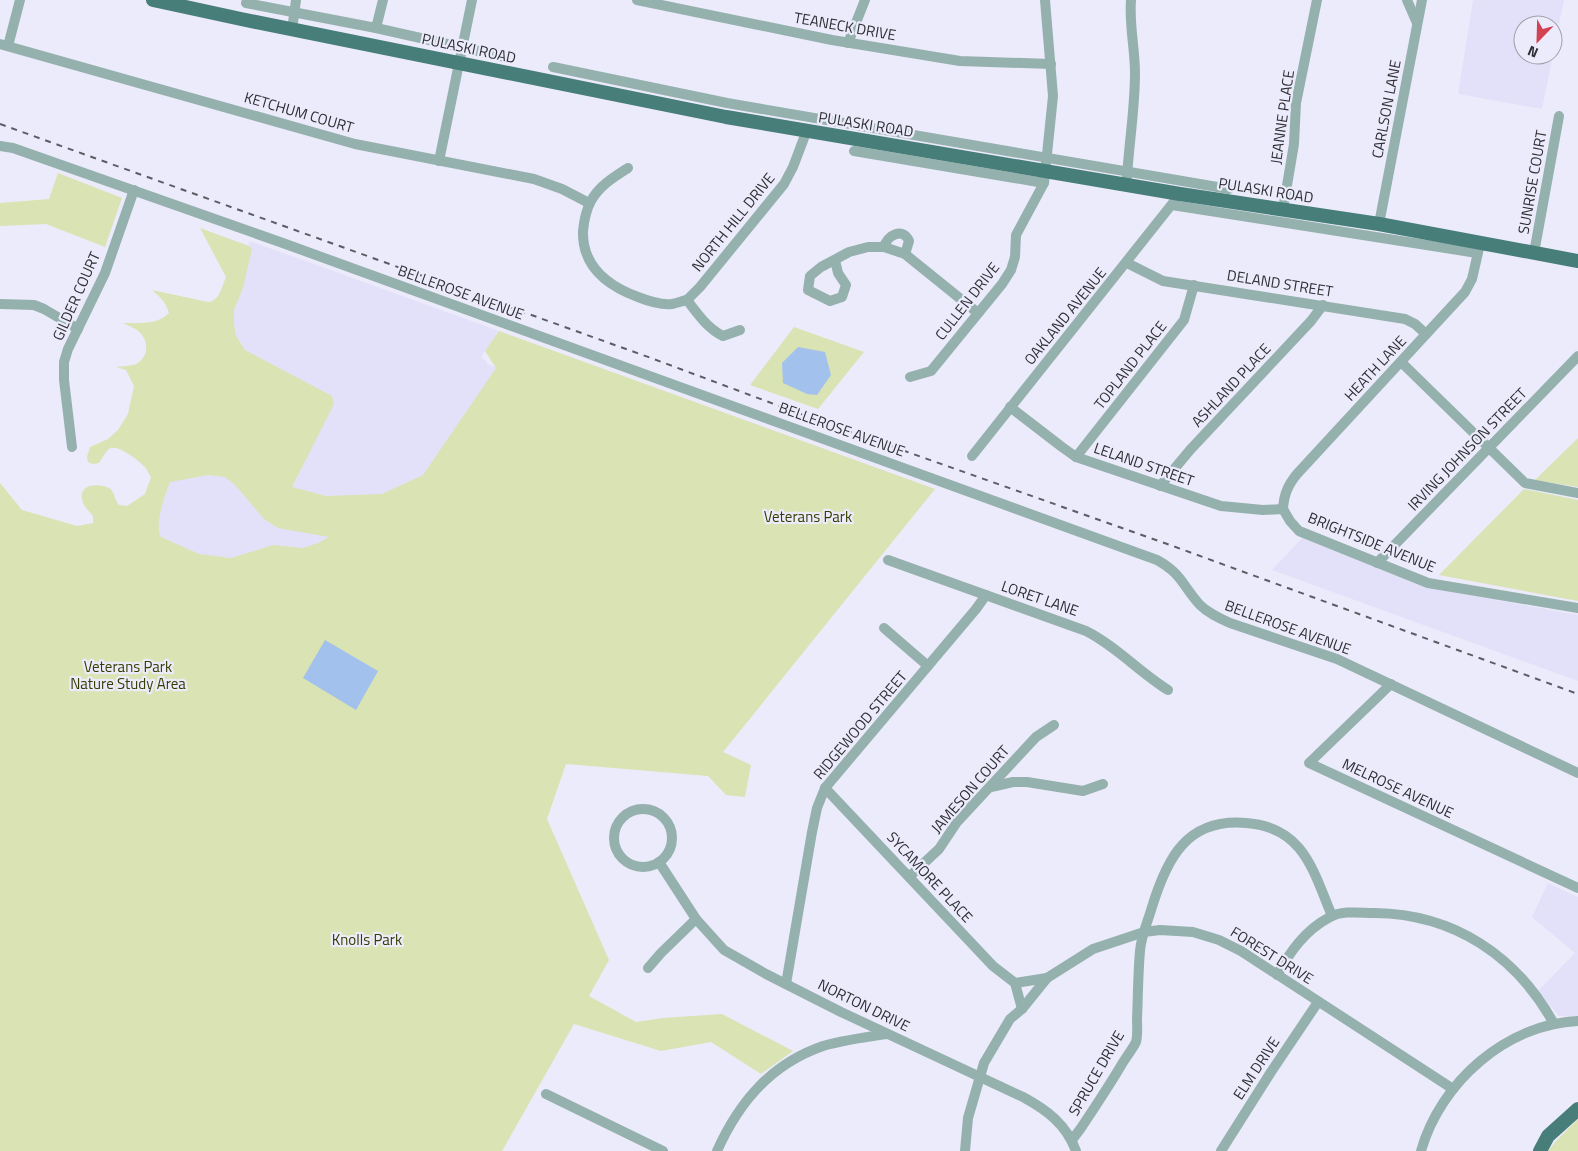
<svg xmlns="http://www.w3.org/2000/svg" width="1578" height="1151" font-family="'Titillium Web',sans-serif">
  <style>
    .built { fill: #e3e1f9 }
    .green { fill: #dae3b3; fill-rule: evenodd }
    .water { fill: #a2c1ec }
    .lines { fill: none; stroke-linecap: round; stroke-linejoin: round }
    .minor { stroke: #95b1ae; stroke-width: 10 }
    .major { stroke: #477e7a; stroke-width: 14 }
    .rail { stroke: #5c5c65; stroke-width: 2; stroke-dasharray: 6 6; stroke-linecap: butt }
    .labels { text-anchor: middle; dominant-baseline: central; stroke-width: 4.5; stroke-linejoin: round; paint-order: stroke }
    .street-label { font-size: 15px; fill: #2e2e34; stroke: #ecebfb }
    .park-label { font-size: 15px; fill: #373d00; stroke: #ecebfb }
  </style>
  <rect width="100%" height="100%" fill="#ecebfb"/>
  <g class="built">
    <path d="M1473,0H1564L1553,54V25H1523V55H1553L1542,109L1458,94Z"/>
    <path d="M250,241L499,331L481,357L487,362V364L497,368L414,490L321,597L148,547Z"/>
    <path d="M1303,537L1425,587L1578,615V681L1272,570Z"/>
    <path d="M1548,883L1578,897V1017L1559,1016L1538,991L1575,953L1532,917Z"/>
  </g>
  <g class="green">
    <path d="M58,173L122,198L105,247L46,224L0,226V203L49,199Z"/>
    <path d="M200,228L249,246L252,249L243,288L234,310V324L236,336L245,350L332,396L334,404L292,487L326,496L382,494L423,475L496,368L485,351L499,331L935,489L723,752L751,765L745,797L726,795L708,776L566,764L547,819L609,960L589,996L636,1022L663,1018L722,1014L793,1051L761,1074L711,1042L661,1051L574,1024L502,1151H0V483L22,510L77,526L93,523V516C89,511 83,506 82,499C79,484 99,483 109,488C114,490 114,499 119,505L127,506L145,494L151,477C149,474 147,470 145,467C139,461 117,443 109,449C105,452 102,459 99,463L93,464L88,462L87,457L90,447L108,439L118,430L128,414L134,386L126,370L116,367C122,366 131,366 136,364C150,356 149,339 137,330C133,327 127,325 123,323C139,323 157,325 169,313C166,302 160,297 152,290L208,302C219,302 222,286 226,277ZM208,475L225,477L235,485L264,519L278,528L329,537L318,543L303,548L273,545L231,558L199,554L161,537C154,525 165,495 170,482Z"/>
    <path d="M794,327L864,352L818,409L750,385Z"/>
    <path d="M1578,438V487L1535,480Z"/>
    <path d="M1524,489L1578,500V601L1439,575Z"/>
    <path d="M1578,1119V1151H1548L1556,1141Z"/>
  </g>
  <g class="water">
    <path d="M798,347L825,352L831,375L817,395L807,394L783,383L782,363Z"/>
    <path d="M325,640L378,671L356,710L303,678Z"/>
  </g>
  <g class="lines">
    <g class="minor">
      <path d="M637,0L832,40L960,61L1051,64"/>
      <path d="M1407,0L1417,23"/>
      <path d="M246,3L376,28L505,57"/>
      <path d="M376,28L383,0"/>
      <path d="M292,30L296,0"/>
      <path d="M848,43L865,0"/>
      <path d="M0,44L355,144L534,179L562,189L589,203"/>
      <path d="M8,46L20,0"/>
      <path d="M553,67L727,103L1229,189"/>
      <path d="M0,146L13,148L280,242L1157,560C1181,573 1183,586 1200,605C1208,613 1219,618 1230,623L1337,659L1578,773"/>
      <path d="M854,151L1044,183"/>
      <path d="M439,161L472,0"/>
      <path d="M628,168C614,177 599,186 591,201C586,210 584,221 583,231C582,267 608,286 638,297C648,301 661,305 672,304C677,303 682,301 687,300"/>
      <path d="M1127,177C1129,143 1135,108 1135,73C1135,49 1129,25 1131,0"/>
      <path d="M1172,205L1477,253"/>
      <path d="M1283,209L1294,144L1296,103L1317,0"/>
      <path d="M1379,224L1422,0"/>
      <path d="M884,247C887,235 903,227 909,241L905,254"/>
      <path d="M1534,253L1559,116"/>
      <path d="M835,260L838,273L846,285L842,297L830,301L808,290L810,276L821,267L849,252L868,247H884L905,254L978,313"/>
      <path d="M1127,263L1163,281L1405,319L1415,324L1426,334"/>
      <path d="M687,300L700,287L784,184L793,167L807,130"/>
      <path d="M687,300C698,314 707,328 723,336L740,330"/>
      <path d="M0,304L34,305L44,309L78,329"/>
      <path d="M1401,362L1525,483L1578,493"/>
      <path d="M910,377L931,371L1002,284L1011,270L1015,257L1016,235L1044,183L1053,96L1045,0"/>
      <path d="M1010,407L1062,447L1076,457L1221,506L1263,510L1283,509"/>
      <path d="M72,447L64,380V362L68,349L105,273L134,190"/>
      <path d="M972,456L1180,194"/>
      <path d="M1076,457L1184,320L1194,285"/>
      <path d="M1160,486L1190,450L1311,321L1323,305"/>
      <path d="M1283,509C1284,494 1288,485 1297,474L1465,292L1472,279L1480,244"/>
      <path d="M1283,509L1290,521L1299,531L1428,583L1578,608"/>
      <path d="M888,560L1086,631C1116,646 1139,672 1168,690"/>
      <path d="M1377,563L1578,356"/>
      <path d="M884,628L928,666"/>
      <path d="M1391,684L1309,763L1578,888"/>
      <path d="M991,787L1013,782H1027L1083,791L1103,784"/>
      <path d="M825,788L993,966L1015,983L1022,1009"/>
      <circle cx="643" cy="838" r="29"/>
      <path d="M659,862L696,919L724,950L766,974L841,1012L1023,1097C1047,1110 1066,1124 1076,1151"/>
      <path d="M910,876L939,849L957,822L1036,737L1054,725"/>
      <path d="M648,968L661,953L696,919"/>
      <path d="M1277,975C1290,952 1305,930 1330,917C1343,910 1361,913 1375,913C1454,914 1517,956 1554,1024"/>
      <path d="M1015,983L1047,978"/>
      <path d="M786,984L812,832L817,808L825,788L976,609L986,595"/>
      <path d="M546,1094L663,1151"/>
      <path d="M1072,1140L1081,1128C1095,1107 1109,1086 1122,1064C1126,1057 1132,1050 1136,1042C1138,1035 1137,1026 1137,1019C1138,997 1138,973 1140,951C1141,936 1148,921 1152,907C1167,858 1187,818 1246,823C1304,827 1313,871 1332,916"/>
      <path d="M717,1151C739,1102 771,1064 823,1046C844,1040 866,1037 887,1034"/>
      <path d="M965,1151L968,1118L984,1063L1010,1019L1022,1009L1047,978L1093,949L1144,932L1160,930L1193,932L1219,940L1241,951L1453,1089"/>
      <path d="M1221,1151L1271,1072L1318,1002"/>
      <path d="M1421,1151C1440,1083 1506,1024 1578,1021"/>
    </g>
    <g class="major">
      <path d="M153,0L241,19L726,117L1180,194L1379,224L1578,261"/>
      <path d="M1540,1151L1548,1136L1578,1109"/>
    </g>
    <path class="rail" d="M0,124L651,358L806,416L1170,545L1578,694"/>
  </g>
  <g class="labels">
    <g class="street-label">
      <text transform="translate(845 26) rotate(10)">TEANECK DRIVE</text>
      <text transform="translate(469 48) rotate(12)">PULASKI ROAD</text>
      <text transform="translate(1386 109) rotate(-79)">CARLSON LANE</text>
      <text transform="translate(299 112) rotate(16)">KETCHUM COURT</text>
      <text transform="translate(1282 117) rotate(-82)">JEANNE PLACE</text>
      <text transform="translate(866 124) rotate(9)">PULASKI ROAD</text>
      <text transform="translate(1532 182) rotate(-80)">SUNRISE COURT</text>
      <text transform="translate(1266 190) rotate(9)">PULASKI ROAD</text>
      <text transform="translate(733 222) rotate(-51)">NORTH HILL DRIVE</text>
      <text transform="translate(1280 283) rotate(9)">DELAND STREET</text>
      <text transform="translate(461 292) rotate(20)">BELLEROSE AVENUE</text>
      <text transform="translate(76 296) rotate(-66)">GILDER COURT</text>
      <text transform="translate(967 301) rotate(-52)">CULLEN DRIVE</text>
      <text transform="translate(1065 316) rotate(-51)">OAKLAND AVENUE</text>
      <text transform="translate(1130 365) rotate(-52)">TOPLAND PLACE</text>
      <text transform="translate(1375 368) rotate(-47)">HEATH LANE</text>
      <text transform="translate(1231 385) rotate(-47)">ASHLAND PLACE</text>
      <text transform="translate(842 429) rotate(20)">BELLEROSE AVENUE</text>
      <text transform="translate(1467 449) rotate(-46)">IRVING JOHNSON STREET</text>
      <text transform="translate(1144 464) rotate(19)">LELAND STREET</text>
      <text transform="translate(1372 542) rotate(22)">BRIGHTSIDE AVENUE</text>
      <text transform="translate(1040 598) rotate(19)">LORET LANE</text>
      <text transform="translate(1288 627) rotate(20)">BELLEROSE AVENUE</text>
      <text transform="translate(860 725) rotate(-50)">RIDGEWOOD STREET</text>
      <text transform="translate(1398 788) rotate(25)">MELROSE AVENUE</text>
      <text transform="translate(970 789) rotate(-49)">JAMESON COURT</text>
      <text transform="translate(930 877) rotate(47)">SYCAMORE PLACE</text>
      <text transform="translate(1272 955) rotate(32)">FOREST DRIVE</text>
      <text transform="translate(864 1005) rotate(26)">NORTON DRIVE</text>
      <text transform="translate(1256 1068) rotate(-57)">ELM DRIVE</text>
      <text transform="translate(1096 1073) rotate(-60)">SPRUCE DRIVE</text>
    </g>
    <g class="park-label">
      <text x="808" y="516">Veterans Park</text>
      <text x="128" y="666">Veterans Park<tspan x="128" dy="17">Nature Study Area</tspan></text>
      <text x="367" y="939">Knolls Park</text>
    </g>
  </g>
  <g transform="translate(1538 40) rotate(203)"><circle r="24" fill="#ecebfb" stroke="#a09fab"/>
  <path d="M0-4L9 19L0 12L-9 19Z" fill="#d24253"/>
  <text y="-8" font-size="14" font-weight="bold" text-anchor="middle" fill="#2e2e34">N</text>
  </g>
</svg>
